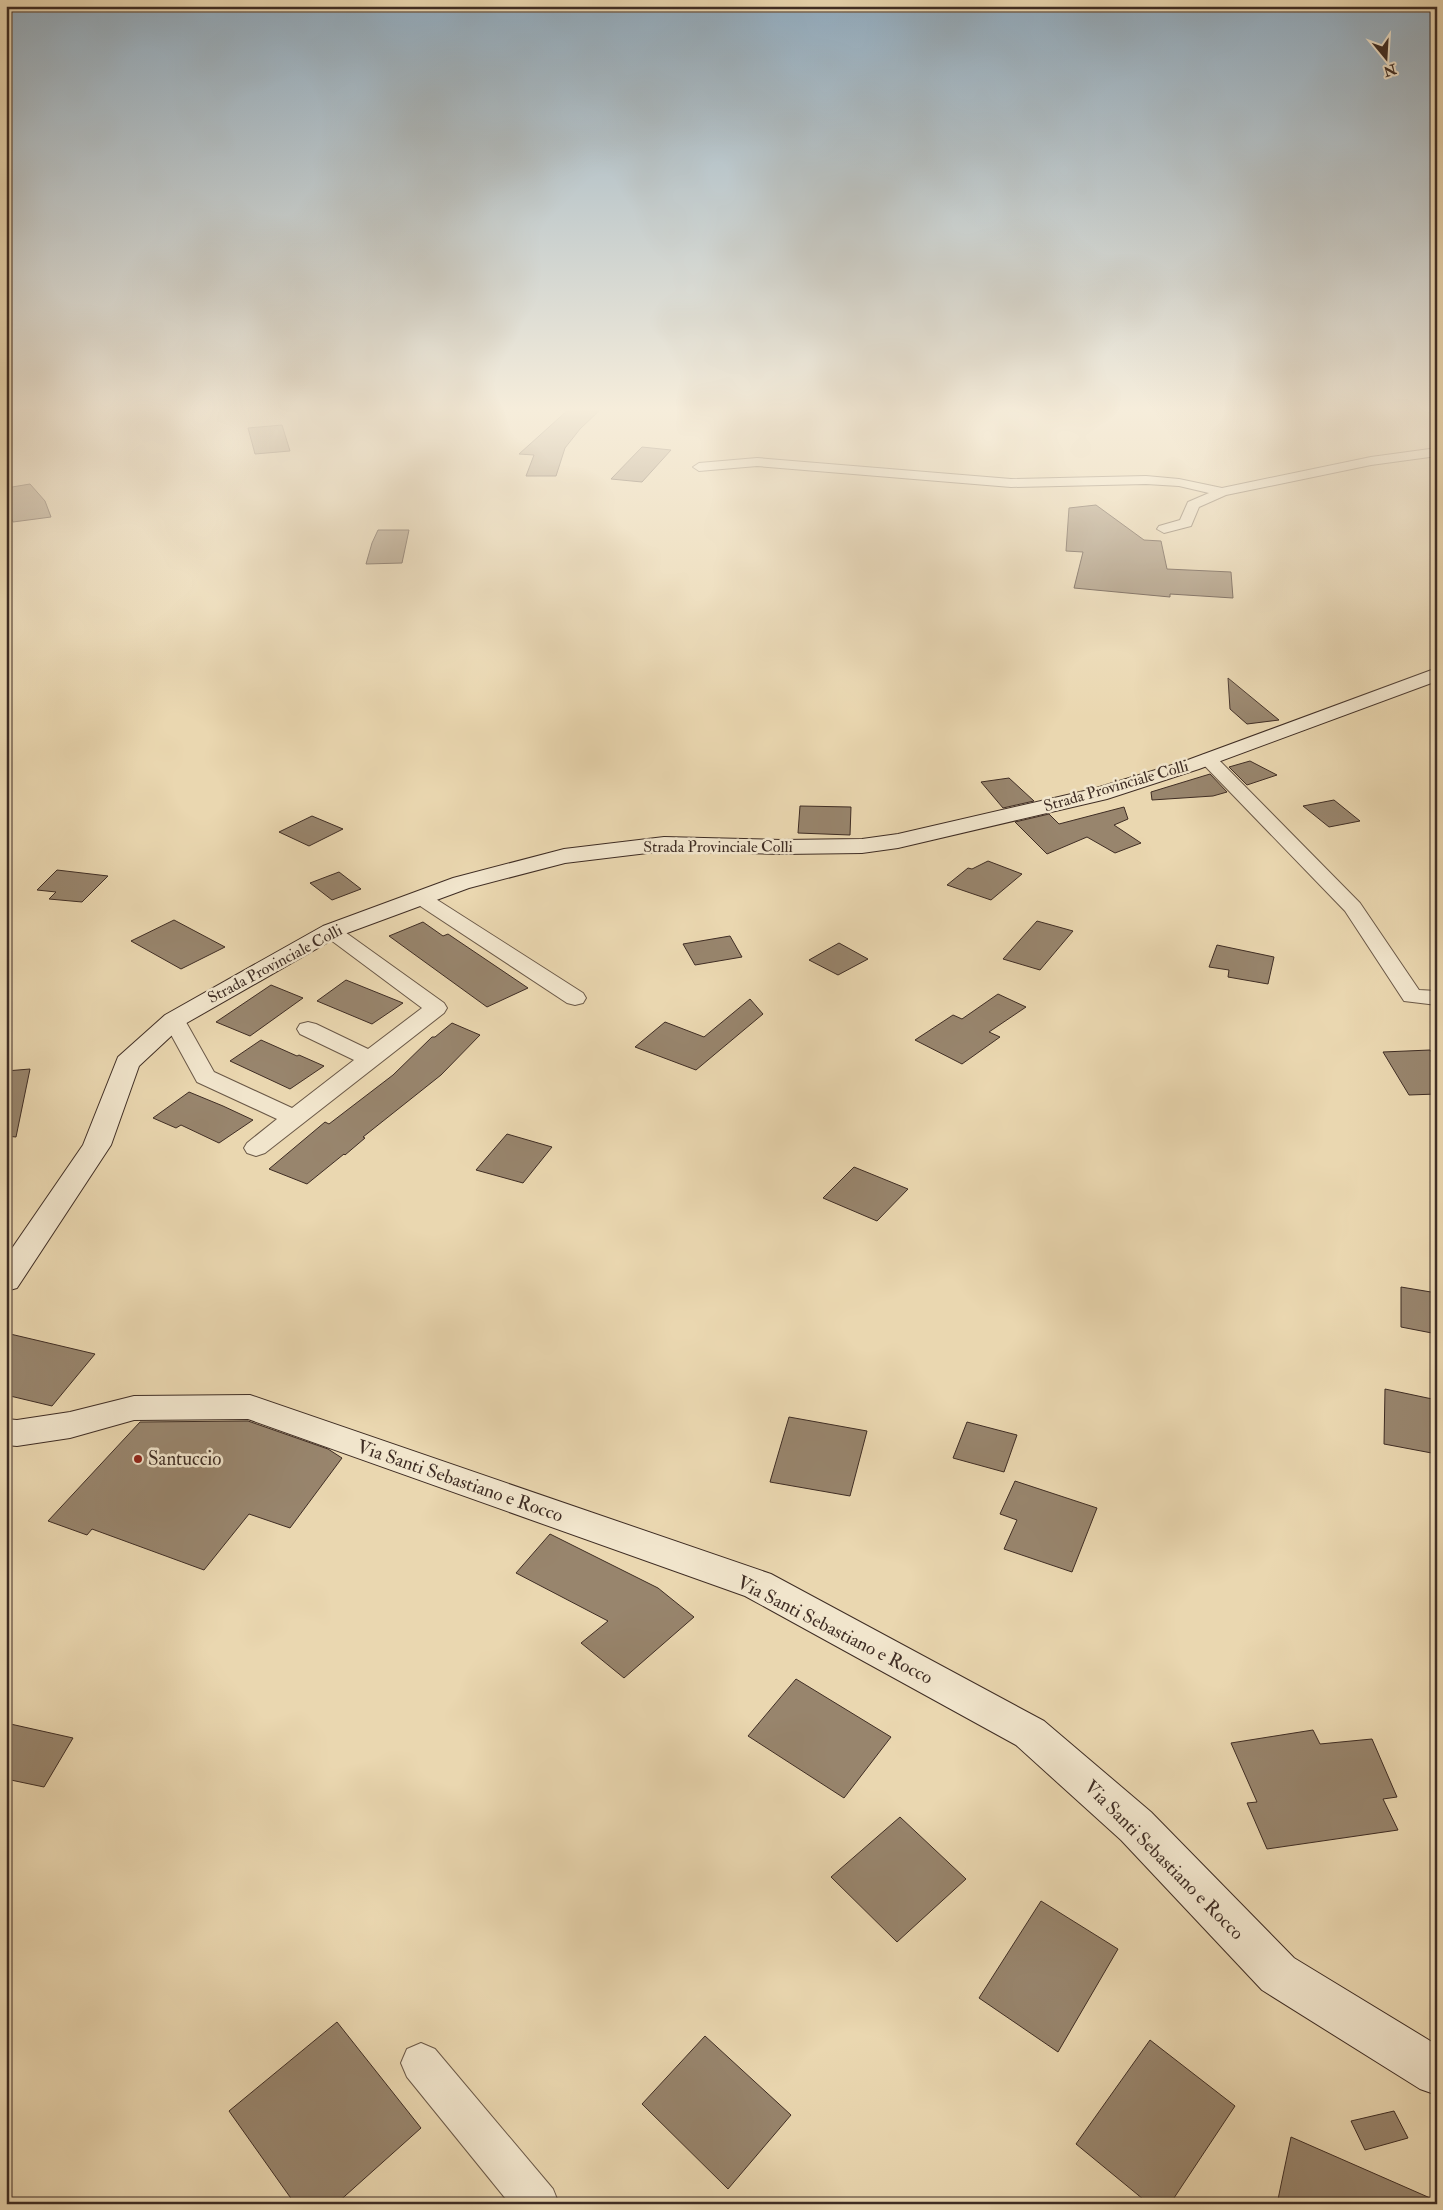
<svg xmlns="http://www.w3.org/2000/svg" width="1443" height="2210" font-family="'IM FELL Double Pica',serif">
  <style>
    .building { fill: #98856d; stroke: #3f2d24 }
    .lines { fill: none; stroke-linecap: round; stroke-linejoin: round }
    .street-casing { stroke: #6a5847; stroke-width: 2 }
    .secondary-casing { stroke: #3f2d24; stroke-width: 2 }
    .street { fill: #f1e5cc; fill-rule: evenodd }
    .secondary { fill: #f1e5cc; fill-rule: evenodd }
    .poi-dot { fill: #8f2418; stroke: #f1e5cc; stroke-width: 2 }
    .labels { text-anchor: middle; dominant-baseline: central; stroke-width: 5; stroke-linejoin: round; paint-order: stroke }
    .street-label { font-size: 16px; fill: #3f2d24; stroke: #f1e5cc }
    .near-poi-label { font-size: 19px; fill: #3f2d24; stroke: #f1e5cc; text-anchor: start }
    .near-street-label { font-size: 19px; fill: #3f2d24; stroke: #f1e5cc }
  </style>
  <rect width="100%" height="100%" fill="#ead7b0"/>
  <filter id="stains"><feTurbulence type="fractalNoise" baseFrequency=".004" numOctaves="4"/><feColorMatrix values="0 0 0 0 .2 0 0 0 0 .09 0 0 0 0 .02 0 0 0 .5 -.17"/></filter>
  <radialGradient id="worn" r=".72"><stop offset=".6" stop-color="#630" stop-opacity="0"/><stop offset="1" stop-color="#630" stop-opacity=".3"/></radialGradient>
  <g class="building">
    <path d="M569,409H601L580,429L565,448L556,476H526L534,455L519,454Z"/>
    <path d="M282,425L290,451L255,454L248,428Z"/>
    <path d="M642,447L671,450L642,482L611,479Z"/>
    <path d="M30,484L45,501L51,517L13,522L6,504V488Z"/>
    <path d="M1096,505L1144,540L1161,541L1167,569L1231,572L1233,598L1170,594V597L1074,588L1083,552L1066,551L1069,508Z"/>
    <path d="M378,530H409L402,563L366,564L372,543Z"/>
    <path d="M1228,678L1279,720L1247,724L1230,709Z"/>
    <path d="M1250,761L1277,775L1247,785L1229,767Z"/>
    <path d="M1210,774L1227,792L1213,796L1152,800L1151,792Z"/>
    <path d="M1009,778L1034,801L1003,808L981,782Z"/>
    <path d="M1334,800L1360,821L1329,827L1303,806Z"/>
    <path d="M800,806L851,807L850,835L798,833Z"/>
    <path d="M1124,807L1128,819L1114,825L1141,843L1115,853L1087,837L1047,854L1015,822L1049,814L1059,824Z"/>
    <path d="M312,816L343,829L309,846L279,832Z"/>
    <path d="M988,861L1022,874L991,900L947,885L968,868L972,869Z"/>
    <path d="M57,870L108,876L82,902L49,899L56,892L37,890Z"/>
    <path d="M339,872L361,889L332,900L310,883Z"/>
    <path d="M174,920L225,947L181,969L131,941Z"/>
    <path d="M1037,921L1073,931L1040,970L1003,959Z"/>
    <path d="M423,922L443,936L448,934L528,988L487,1007L389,936Z"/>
    <path d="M730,936L742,957L695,965L683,944Z"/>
    <path d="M839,943L868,959L838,975L809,960Z"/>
    <path d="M1217,945L1274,957L1268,984L1228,977L1229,970L1209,967Z"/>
    <path d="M346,980L403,1003L372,1024L317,1001Z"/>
    <path d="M271,985L303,998L250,1036L216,1022Z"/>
    <path d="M998,994L1026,1007L989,1032L1000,1037L962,1064L915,1040L953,1015L962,1019Z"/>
    <path d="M750,999L763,1014L696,1070L635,1047L665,1022L704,1037Z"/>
    <path d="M452,1023L480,1035L441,1075L363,1137L365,1138L345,1155L344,1154L307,1184L269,1169L325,1122L329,1124L393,1075L432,1037H435Z"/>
    <path d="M261,1040L297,1056L299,1055L324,1066L290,1089L230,1061Z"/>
    <path d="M1430,1050L1437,1060V1094L1409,1095L1383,1052Z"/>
    <path d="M30,1069L16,1137L6,1136V1071Z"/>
    <path d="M189,1092L223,1106L253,1120L219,1143L181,1125L176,1128L153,1118Z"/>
    <path d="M507,1134L552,1147L523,1183L476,1170Z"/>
    <path d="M854,1167L908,1189L877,1221L823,1198Z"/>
    <path d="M1401,1287L1437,1293V1334L1401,1327Z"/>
    <path d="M6,1333L95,1354L52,1406L6,1395Z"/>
    <path d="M1385,1389L1437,1400V1454L1384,1444Z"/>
    <path d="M789,1417L867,1431L850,1496L770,1482Z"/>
    <path d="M248,1421L328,1449L342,1458L290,1528L249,1514L204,1570L92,1529L87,1535L48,1521L140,1422Z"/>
    <path d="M967,1422L1017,1435L1004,1472L953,1458Z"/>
    <path d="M1015,1481L1097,1508L1072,1572L1004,1549L1017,1520L1000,1514Z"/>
    <path d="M550,1534L658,1588L694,1617L624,1678L581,1643L608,1621L516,1573Z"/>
    <path d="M796,1679L891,1737L844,1798L748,1736Z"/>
    <path d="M6,1723L73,1738L44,1787L6,1779Z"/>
    <path d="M1313,1730L1320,1744L1372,1739L1397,1797L1383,1799L1398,1830L1267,1849L1247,1803L1257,1802L1231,1743Z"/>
    <path d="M900,1817L966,1879L897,1942L831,1877Z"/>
    <path d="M1041,1901L1118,1949L1058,2052L979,1998Z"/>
    <path d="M337,2022L421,2128L336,2204H295L229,2111Z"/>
    <path d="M705,2036L791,2115L728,2189L642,2104Z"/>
    <path d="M1150,2040L1235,2106L1170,2204H1149L1076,2144Z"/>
    <path d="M1394,2111L1408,2138L1365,2150L1351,2121Z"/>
    <path d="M1291,2137L1437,2201V2204H1277Z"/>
  </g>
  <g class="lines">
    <defs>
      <g id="street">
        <path d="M1437,448V456L1371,465L1226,495L1199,507L1191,526L1164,533L1157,529L1159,526L1180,520L1188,502L1209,493L1179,486L1146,484L1011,487L757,466L699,471L693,467L699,463L757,458L1011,479L1146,476L1179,479L1222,488L1371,457Z"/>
        <path d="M1208,754L1214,755L1360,903L1419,990L1437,991V1005L1404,1001L1345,911L1202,763L1199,759L1202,755Z"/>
        <path d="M421,892L428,894L583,993L586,998L583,1003L575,1005L567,1003L414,902L411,898L414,894Z"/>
        <path d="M331,925L338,927L444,1003L447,1008L444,1013L265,1153L256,1156L247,1153L244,1148L247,1143L277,1119L197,1082L163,1020L166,1015L174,1013L182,1015L214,1072L292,1108L354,1060L300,1034L297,1029L300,1024L308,1022L316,1024L368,1049L422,1008L324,935L321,931L324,927Z"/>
        <path d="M421,2043L435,2049L553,2189L559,2204H510L407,2077L401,2063L407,2049Z"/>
      </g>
      <g id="secondary">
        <path d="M1437,668V681L1199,769L1107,799L898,848L862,853L782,854L664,851L565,863L469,888L339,936L183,1025L139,1066L111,1145L17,1288L6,1291V1257L83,1145L118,1057L165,1015L323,926L453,878L564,849L664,837L782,840L862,839L898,834L1093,789L1185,761Z"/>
        <path d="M250,1395L771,1574L1044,1721L1151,1812L1294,1958L1437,2045V2095L1420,2089L1262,1990L1121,1840L1016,1745L745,1596L248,1419L134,1420L70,1438L17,1446L6,1445V1419L17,1420L70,1412L134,1396Z"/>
      </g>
    </defs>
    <use href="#street" class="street-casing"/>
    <use href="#secondary" class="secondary-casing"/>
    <use href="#street" class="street"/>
    <use href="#secondary" class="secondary"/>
  </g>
  <linearGradient id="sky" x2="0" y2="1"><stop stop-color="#91abbe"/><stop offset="0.57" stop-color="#f6eddb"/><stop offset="1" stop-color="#f6eddb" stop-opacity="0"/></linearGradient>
  <rect width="1443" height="718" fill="url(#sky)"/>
  <circle class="poi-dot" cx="138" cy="1459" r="5"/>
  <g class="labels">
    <g class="street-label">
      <text transform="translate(1116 786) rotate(-16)">Strada Provinciale Colli</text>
      <text x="718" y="847">Strada Provinciale Colli</text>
      <text transform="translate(275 964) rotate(-28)">Strada Provinciale Colli</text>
    </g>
    <g class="near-poi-label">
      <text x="148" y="1459">Santuccio</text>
    </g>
    <g class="near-street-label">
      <text transform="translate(460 1481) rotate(19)">Via Santi Sebastiano e Rocco</text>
      <text transform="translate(835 1630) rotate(27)">Via Santi Sebastiano e Rocco</text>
      <text transform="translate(1164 1860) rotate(45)">Via Santi Sebastiano e Rocco</text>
    </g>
  </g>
  <rect width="1443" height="2210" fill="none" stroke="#ead7b0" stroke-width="25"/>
  <rect x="8" y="8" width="1428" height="2195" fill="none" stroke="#3f2d24" stroke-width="2.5"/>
  <rect x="12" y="12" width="1418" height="2185" fill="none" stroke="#3f2d24"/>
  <g transform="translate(1386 58) rotate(162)" stroke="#f1e5cc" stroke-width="4" paint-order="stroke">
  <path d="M0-4L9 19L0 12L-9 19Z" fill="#3f2d24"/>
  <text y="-8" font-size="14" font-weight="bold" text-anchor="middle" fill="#3f2d24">N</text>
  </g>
  <rect width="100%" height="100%" filter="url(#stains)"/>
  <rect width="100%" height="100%" fill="url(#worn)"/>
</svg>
